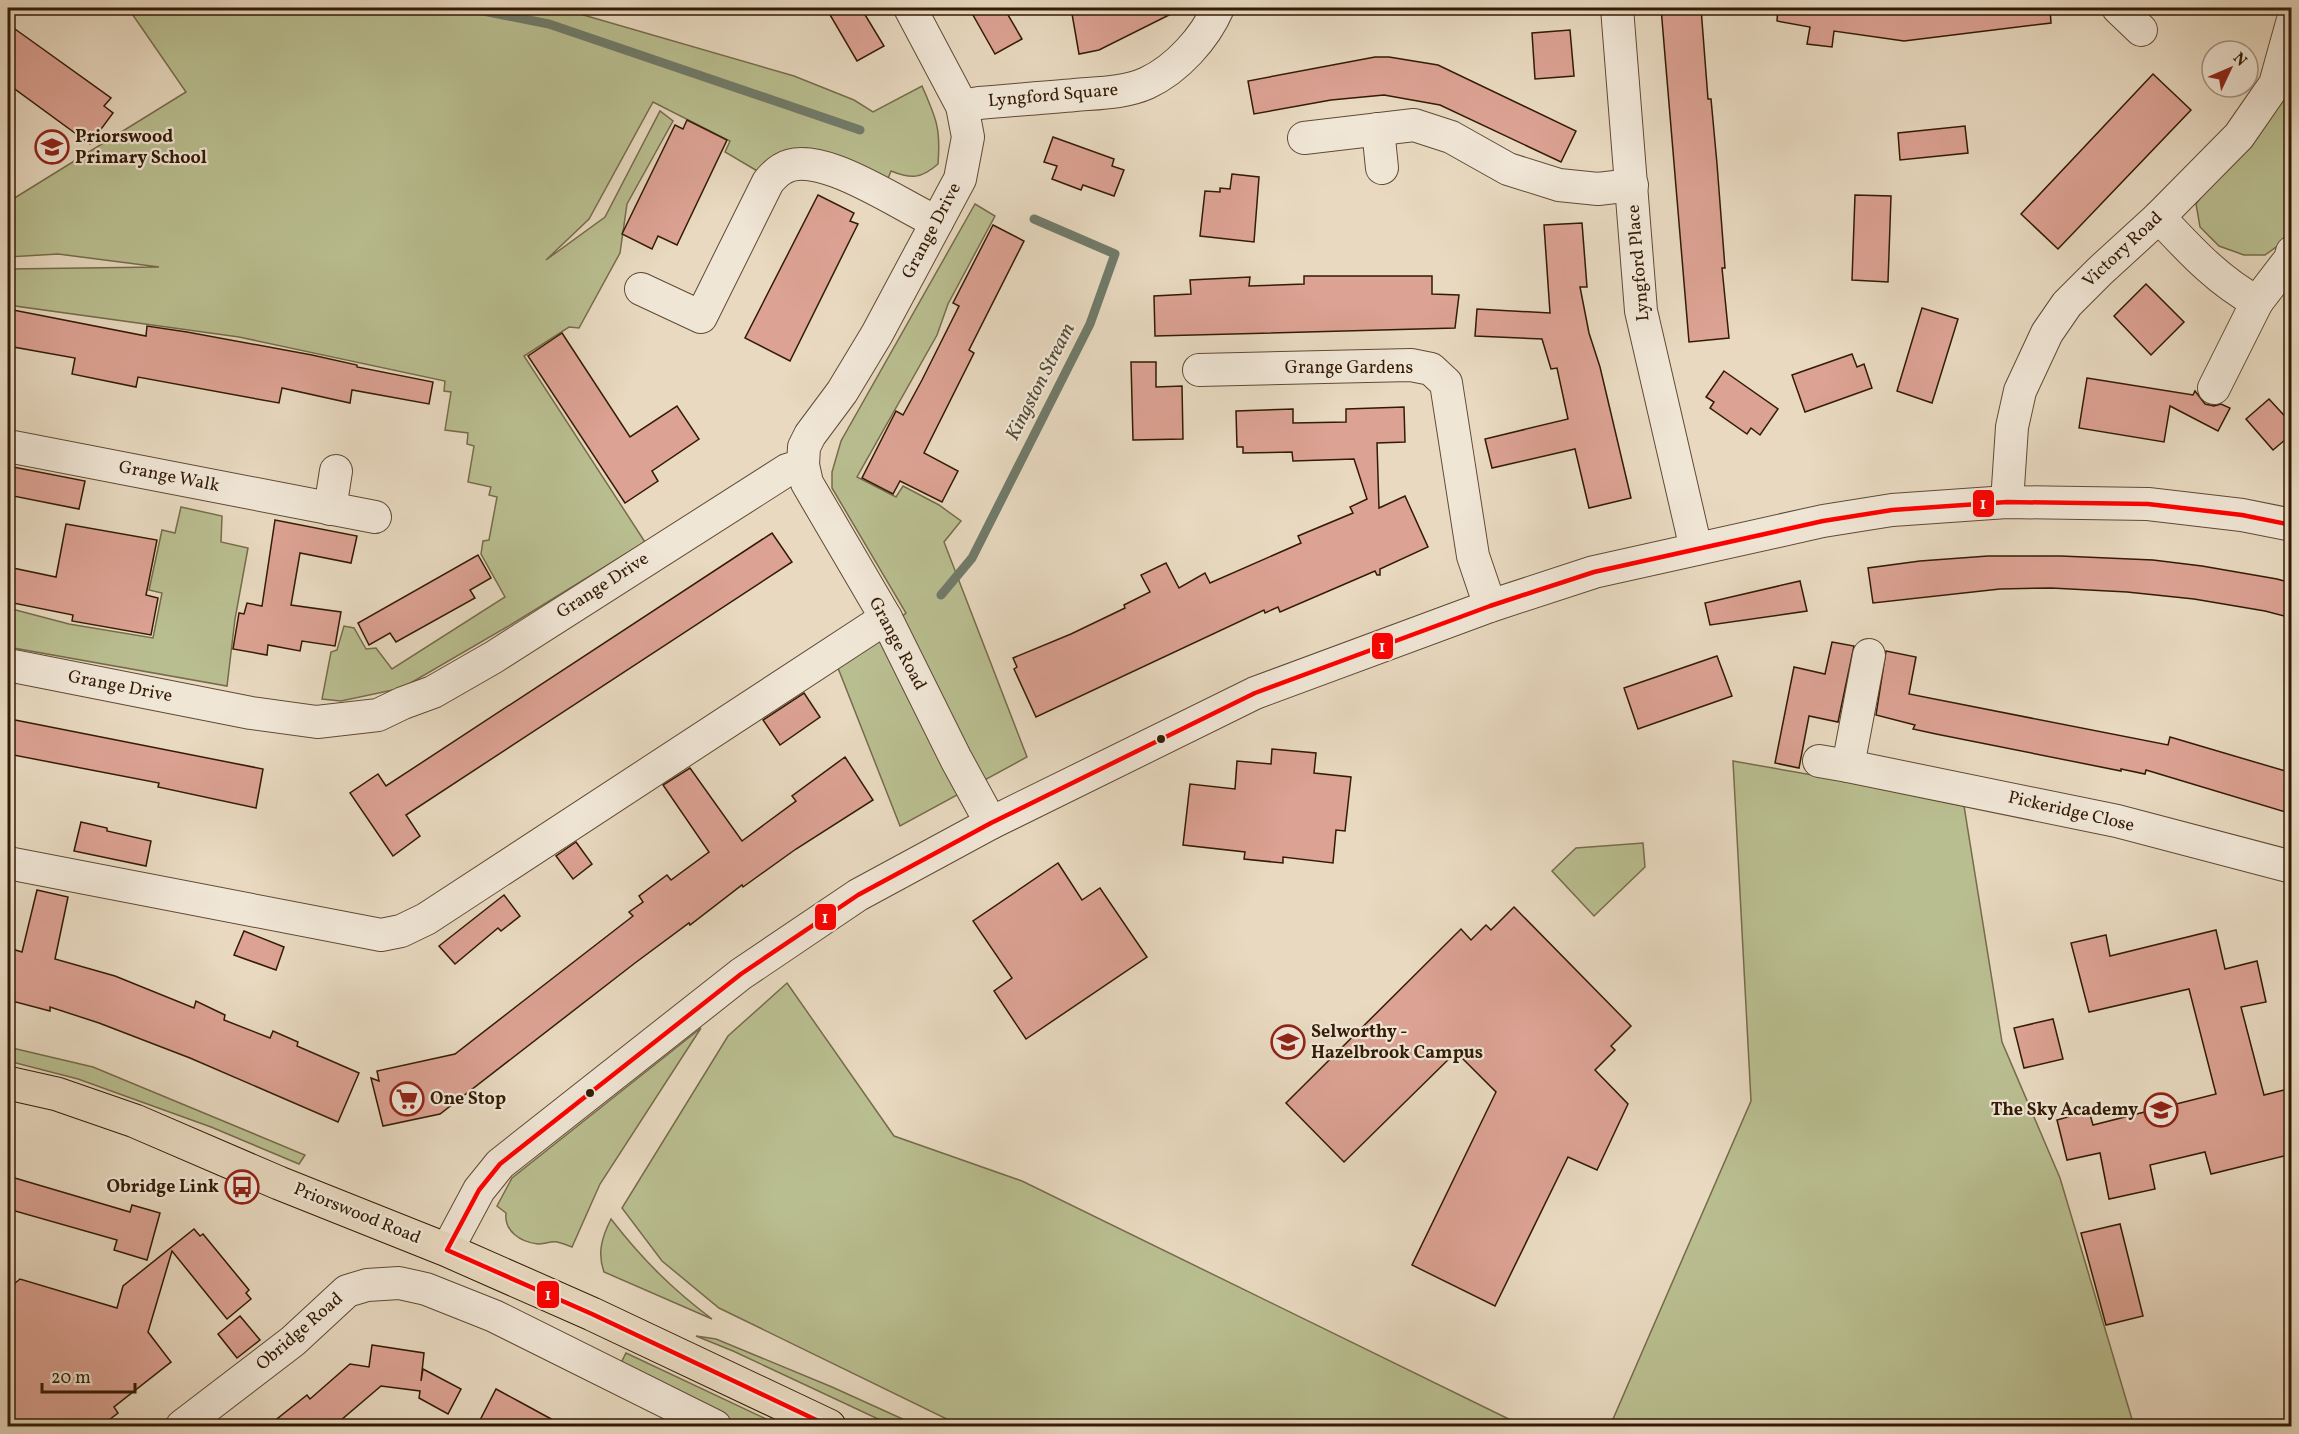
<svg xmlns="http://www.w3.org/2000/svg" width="2299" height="1434" font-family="Vollkorn,serif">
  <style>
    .green { fill: #b9be90; stroke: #766c4a; stroke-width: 1.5 }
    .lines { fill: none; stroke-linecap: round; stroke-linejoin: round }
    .stream { stroke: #707b6a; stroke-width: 9 }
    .building { fill: #dca293; stroke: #331b05; stroke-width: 1.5 }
    .minor-casing { stroke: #604a34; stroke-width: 34 }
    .major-casing { stroke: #331b05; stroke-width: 35 }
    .minor { stroke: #f0e6d6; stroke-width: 32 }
    .major { stroke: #e8d9c0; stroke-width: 33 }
    .bus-1-casing { stroke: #f0e6d6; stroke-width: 9 }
    .bus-1 { stroke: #f00; stroke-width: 4.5 }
    .bus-dot { fill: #331b05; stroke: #f0e6d6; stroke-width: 2 }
    .labels { text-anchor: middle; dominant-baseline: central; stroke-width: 4.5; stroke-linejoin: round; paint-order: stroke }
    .street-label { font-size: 18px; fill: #331b05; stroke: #f0e6d6 }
    .poi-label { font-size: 18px; font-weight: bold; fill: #331b05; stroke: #f0e6d6; text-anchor: start }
    .water-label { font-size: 20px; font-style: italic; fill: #514b37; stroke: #f0e6d6 }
    .line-badge { stroke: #f0e6d6; stroke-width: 2 }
    .badge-label { font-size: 16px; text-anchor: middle; font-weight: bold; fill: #fff }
  </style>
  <rect width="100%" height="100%" fill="#e8d9c0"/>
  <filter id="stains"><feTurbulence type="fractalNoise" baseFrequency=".00333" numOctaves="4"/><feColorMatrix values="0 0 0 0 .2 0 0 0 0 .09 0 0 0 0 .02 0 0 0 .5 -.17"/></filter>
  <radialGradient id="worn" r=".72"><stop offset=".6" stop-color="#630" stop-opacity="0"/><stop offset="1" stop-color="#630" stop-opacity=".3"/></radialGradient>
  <g class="green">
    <path d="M128,8H479L494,12L509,8H555L580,14L794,76L854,100L873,112L922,86C936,118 941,128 938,164C921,179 911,179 891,171L887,181L807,148L786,151L759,172L725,152L730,141L653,102L589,219L546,260L605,217L660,111L673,121L627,204L620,253L579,328L569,327L524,356L645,542L512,624L402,688L341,701L322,699L331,652L337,650L344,626L354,628L366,649L376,648L392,669L505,597L481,554L483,541L489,540L497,497L489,495L491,487L468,482L474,446L467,444L468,433L445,430L451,392L444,391L445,381L239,337L8,305V269L159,267L58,254L8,257V202L186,92Z"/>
    <path d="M2291,71V212L2283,242L2265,255H2244L2219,246L2200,227L2196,204Z"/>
    <path d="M975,204L995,216L948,304L937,335L857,477L896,497L903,486L939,505L961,521L944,542L1027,757L900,826L838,668L906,613L832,488V472L841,441Z"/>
    <path d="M181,507L222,516L221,542L248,548L235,619L227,686L8,647V608L69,624L153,638L162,593L149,590L162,530L175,533Z"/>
    <path d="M1733,761L1841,780L1964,806L2002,1042L2060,1178L2134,1426H1610L1751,1101Z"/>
    <path d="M1643,843L1645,867L1594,916L1552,871L1576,848Z"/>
    <path d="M787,983L894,1136L1022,1181L1523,1426H961L719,1308L662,1261L622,1208L728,1036Z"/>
    <path d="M701,1028L600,1184L572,1247C567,1245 562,1243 557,1242C551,1241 544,1244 538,1244C520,1242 504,1231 506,1213L497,1206L512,1178Z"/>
    <path d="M8,1047L93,1067L305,1155L299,1164L211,1127L78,1079L8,1061Z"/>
    <path d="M611,1219C642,1259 672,1289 712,1319L604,1272C597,1253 602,1237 611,1219Z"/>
    <path d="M696,1336L716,1339L832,1387L918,1426H893L733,1351Z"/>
    <path d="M626,1353L781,1426H737L620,1365Z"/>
  </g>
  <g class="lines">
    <g class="stream">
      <path d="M468,8L549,24L860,130"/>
      <path d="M941,595L972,558L1090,324L1115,254L1034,219"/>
    </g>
  </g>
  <g class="building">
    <path d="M826,8H861L884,46L857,61Z"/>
    <path d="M969,8H1004L1022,39L995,54Z"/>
    <path d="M1071,8H1183L1099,50L1079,54Z"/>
    <path d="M1661,8H1701L1708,99H1711L1717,164L1725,268H1722L1729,338L1689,342Z"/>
    <path d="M1778,8H2050L2051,23L1904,41L1834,31L1832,47L1807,44L1810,27L1777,21Z"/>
    <path d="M8,24L111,98L104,106L113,113L90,144L8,84Z"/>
    <path d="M1570,30L1574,76L1535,79L1532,33Z"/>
    <path d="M1375,57H1389L1438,65L1576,131L1561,162L1440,105L1384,95L1331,100L1254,114L1248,81Z"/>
    <path d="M2153,74L2191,110L2058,249L2021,214Z"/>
    <path d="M687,120L727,140L677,245L658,236L652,249L622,234L675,125L683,129Z"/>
    <path d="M1965,126L1968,153L1900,160L1898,133Z"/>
    <path d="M1053,137L1114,159L1112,166L1124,170L1114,196L1083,185L1081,190L1052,179L1057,166L1044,162Z"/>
    <path d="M1232,174L1259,177L1254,242L1200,236L1205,191L1220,192V188L1230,189Z"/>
    <path d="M818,195L854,213L850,221L858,224L790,361L745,338Z"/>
    <path d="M1855,195L1891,196L1888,282L1852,280Z"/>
    <path d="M1582,223L1587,287H1580L1589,333L1600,367L1631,498L1589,508L1575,449L1492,468L1485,439L1568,419L1557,368L1551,369L1542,339L1475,336L1477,309L1550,313L1544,225Z"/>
    <path d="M993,225L1024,241L969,350L974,353L924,453L958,471L942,502L900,481L893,494L862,478L896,411L903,415L922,380L959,306L953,303Z"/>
    <path d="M1304,276H1432V294L1459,295L1455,328L1155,336L1154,296L1191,294L1190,280L1250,277L1249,286L1304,284Z"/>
    <path d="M2146,284L2184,322L2151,355L2114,316Z"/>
    <path d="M1922,308L1958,319L1932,403L1897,391Z"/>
    <path d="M8,309L146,336L147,326L187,332L312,355L357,365V367L433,382L429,404L352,390L350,403L282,388L279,403L138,377L136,387L72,374L75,358L8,346Z"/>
    <path d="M562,333L630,437L677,406L699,439L652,471L658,481L625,503L528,356Z"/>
    <path d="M1852,354L1857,367L1864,364L1872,388L1805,412L1792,375Z"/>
    <path d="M1131,362H1156V387L1182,386L1183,439L1133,440Z"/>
    <path d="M1724,371L1778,409L1760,435L1751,428L1747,434L1710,408L1714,402L1706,397Z"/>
    <path d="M2087,378L2193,395L2195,391L2205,404L2214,406L2221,404L2230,408L2218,431L2170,406L2164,442L2079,428Z"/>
    <path d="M2269,399L2292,424V434L2273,450L2246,419Z"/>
    <path d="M1404,407L1405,442L1377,443L1379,508L1405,496L1428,547L1380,569V575H1377L1375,571L1280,612L1278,607L1265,613L1264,610L1036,717L1014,669L1017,667L1013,658L1071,634L1125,608L1124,605L1150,592L1141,575L1166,563L1179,588L1205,573L1210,583L1301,543L1298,536L1353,513L1350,507L1367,499L1354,459L1293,461L1292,452L1243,453V447H1237L1236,411L1293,409V423L1346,422V409Z"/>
    <path d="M8,466L85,481L79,509L8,495Z"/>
    <path d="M275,520L357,536L351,563L300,553L291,605L341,612L335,646L302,641L300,651L268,645L267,655L233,649L239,613L244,614L247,603L262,606Z"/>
    <path d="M66,524L157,540L146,595L158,598L151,635L72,621L73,615L8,602V567L56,577Z"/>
    <path d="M772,533L792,562L406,815L420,836L393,856L350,793L378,774L386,786Z"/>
    <path d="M478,555L491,578L470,590L475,598L396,642L390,633L369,645L358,623Z"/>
    <path d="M1988,556H2061L2153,560L2202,566L2277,579L2292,583V618L2265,611L2194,599L2127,592L2051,588L2000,589L1873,603L1868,568L1920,561Z"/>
    <path d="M1800,581L1807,611L1710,625L1705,603Z"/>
    <path d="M1832,642L1854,646L1838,722L1809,716L1799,768L1775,763L1794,667L1825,674Z"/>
    <path d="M1886,651L1916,657L1909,694L2168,745L2170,737L2292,773V814L2146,770L2145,774L2121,769V771L1936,734L1913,729L1915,725L1876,715Z"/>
    <path d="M1717,656L1732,696L1638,729L1624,688Z"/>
    <path d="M804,693L820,717L780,745L763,720Z"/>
    <path d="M10,719L263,769L256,808L158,787L159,783L8,754Z"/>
    <path d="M1272,749L1316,753L1314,773L1351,777L1345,831L1336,830L1333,863L1283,857V863L1244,859L1245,852L1183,845L1190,784L1235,789L1237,761L1271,764Z"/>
    <path d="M845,757L873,800L796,849L743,887L742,885L690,925L689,923L635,963L440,1114L383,1126L371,1078L379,1081L377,1071L455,1054L633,916L629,912L643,902L639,896L667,875L671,880L709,852L663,785L690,768L742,841L796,801L792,796Z"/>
    <path d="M81,822L107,828V831L151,841L146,866L74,851Z"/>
    <path d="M576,842L592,864L573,879L556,856Z"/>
    <path d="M1058,863L1082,900L1100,888L1147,957L1026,1039L994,991L1012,978L973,921Z"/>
    <path d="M37,890L68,897L55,959L115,976L194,1008L196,1001L225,1015L224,1020L270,1038L273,1031L298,1042L297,1046L359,1073L338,1122L190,1058L99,1023L50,1007V1011L8,1000V967L12,949L22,952Z"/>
    <path d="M504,895L520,916L501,931L498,928L455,964L439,946Z"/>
    <path d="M1514,907L1631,1026L1611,1046L1615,1050L1595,1070L1628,1104L1597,1170L1568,1157L1495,1306L1412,1265L1496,1092L1456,1052L1344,1162L1286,1103L1461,929L1471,940L1486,925L1491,930Z"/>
    <path d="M2216,930L2225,969L2257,961L2266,1002L2241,1007L2264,1095L2292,1088V1154L2211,1174L2205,1152L2150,1165L2155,1189L2109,1199L2100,1153L2067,1160L2057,1120L2089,1111L2093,1125L2216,1094L2189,989L2089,1012L2071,943L2106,935L2110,956Z"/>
    <path d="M244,931L284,947L276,970L234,955Z"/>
    <path d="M2053,1019L2063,1059L2024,1068L2014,1028Z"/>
    <path d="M8,1176L130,1212L132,1205L160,1213L147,1260L114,1250L117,1240L8,1209Z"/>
    <path d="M2120,1224L2143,1316L2106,1325L2081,1233Z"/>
    <path d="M194,1229L200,1236L203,1234L249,1290L246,1293L251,1299L227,1319L172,1251L148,1332L171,1362L114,1407L118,1413L101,1426H8V1289L20,1279L117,1308L123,1286Z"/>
    <path d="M240,1316L260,1340L237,1358L218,1334Z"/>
    <path d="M372,1345L424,1353L421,1381L423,1369L461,1389L448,1414L419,1398L420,1391L381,1386L334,1426H268L307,1395L310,1399L350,1364L369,1367Z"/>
    <path d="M496,1389L520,1402L564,1426H477Z"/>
  </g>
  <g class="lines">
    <defs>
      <g id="minor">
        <path d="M1617,8L1641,311L1696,549"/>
        <path d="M2118,8L2141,30"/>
        <path d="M962,106L979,103C1011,100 1043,98 1075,95C1099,93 1125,93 1147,83C1177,69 1205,38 1218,8"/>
        <path d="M1378,129L1382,168"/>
        <path d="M1304,138L1414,125L1451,137L1508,169L1559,185L1598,189L1632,185"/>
        <path d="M2159,217C2189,249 2218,281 2257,302L2290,259L2292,252"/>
        <path d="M641,289L701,317L768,182C772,177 777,172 782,169C817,146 902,207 937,222"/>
        <path d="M1199,370L1411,365L1431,369L1446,383L1473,556L1490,606"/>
        <path d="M2214,388L2257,302"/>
        <path d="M8,446L375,517"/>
        <path d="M803,465L807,483L886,618L956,759L991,823"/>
        <path d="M2007,502L2012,427L2020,391L2047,333L2067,304L2100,271L2159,217L2239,136L2275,84L2292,23"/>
        <path d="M330,509L336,471"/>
        <path d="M1869,655L1848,766L2117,821L2292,867"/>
        <path d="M8,665L251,713L317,722L378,715L403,703L433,692L494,657L787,470L803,465L804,447L810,435L842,392L877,334L960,179L968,137L962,106L910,8"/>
        <path d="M1819,761L1848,766"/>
        <path d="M8,863L381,935L401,931L426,919L886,618"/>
        <path d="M447,1250L479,1190L500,1164L741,974L858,895L991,823L1255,693L1490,606L1594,572L1823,521L1892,510L2007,502L2148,504L2242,515L2292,525"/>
        <path d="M182,1426L293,1341L347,1291L367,1285L399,1283L426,1289L494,1316L715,1426"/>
      </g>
      <path id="major" d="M8,1083L57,1094L135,1121L279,1183L447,1250L592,1314L829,1426"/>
    </defs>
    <use href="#minor" class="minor-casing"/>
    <use href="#major" class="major-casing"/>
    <use href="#minor" class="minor"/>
    <use href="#major" class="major"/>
    <defs>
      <path id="bus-1" d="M829,1426L592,1314L447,1250L479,1190L500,1164L741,974L858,895L991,823L1255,693L1490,606L1594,572L1823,521L1892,510L2007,502L2148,504L2242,515L2292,525"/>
    </defs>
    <use href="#bus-1" class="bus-1-casing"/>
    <use href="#bus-1" class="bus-1"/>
  </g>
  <defs>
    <symbol id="school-ring" viewBox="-11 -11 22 22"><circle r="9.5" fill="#f0e6d6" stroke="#8f2418" stroke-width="1.5"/><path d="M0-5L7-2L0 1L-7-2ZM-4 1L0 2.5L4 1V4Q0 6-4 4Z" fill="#8f2418"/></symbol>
    <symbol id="supermarket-ring" viewBox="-11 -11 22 22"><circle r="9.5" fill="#f0e6d6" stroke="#8f2418" stroke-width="1.5"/><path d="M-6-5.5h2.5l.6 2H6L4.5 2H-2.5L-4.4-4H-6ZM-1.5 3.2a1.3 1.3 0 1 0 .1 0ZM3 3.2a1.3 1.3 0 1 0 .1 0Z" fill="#8f2418"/></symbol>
    <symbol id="bus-ring" viewBox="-11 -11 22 22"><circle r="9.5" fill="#f0e6d6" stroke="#8f2418" stroke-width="1.5"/><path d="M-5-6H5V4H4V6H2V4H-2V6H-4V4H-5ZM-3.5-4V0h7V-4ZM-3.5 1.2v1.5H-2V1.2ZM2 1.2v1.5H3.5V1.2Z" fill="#8f2418"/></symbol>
  </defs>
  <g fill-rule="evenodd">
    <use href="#school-ring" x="33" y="128" width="38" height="38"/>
    <use href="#school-ring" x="1269" y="1023" width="38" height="38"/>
    <use href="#supermarket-ring" x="388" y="1080" width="38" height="38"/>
    <use href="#school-ring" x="2142" y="1091" width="38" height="38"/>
    <use href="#bus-ring" x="223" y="1168" width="38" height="38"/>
  </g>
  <g class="bus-dot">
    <circle cx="1161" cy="739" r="5"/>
    <circle cx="590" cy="1093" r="5"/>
  </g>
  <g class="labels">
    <g class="street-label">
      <text transform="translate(1053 96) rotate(-5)">Lyngford Square</text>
      <text transform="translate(932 231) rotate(-62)">Grange Drive</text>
      <text transform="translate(2123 250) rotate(-43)">Victory Road</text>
      <text transform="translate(1639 263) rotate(-95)">Lyngford Place</text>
      <text x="1349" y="368">Grange Gardens</text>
      <text transform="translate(169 477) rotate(11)">Grange Walk</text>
      <text transform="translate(603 586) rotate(-33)">Grange Drive</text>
      <text transform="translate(897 644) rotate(62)">Grange Road</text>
      <text transform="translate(120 687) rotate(11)">Grange Drive</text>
      <text transform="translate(2071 812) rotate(13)">Pickeridge Close</text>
      <text transform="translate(357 1214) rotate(22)">Priorswood Road</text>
      <text transform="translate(300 1332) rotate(-41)">Obridge Road</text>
    </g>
    <g class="poi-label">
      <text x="75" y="137">Priorswood<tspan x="75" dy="21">Primary School</tspan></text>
      <text x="1311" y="1032">Selworthy -<tspan x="1311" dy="21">Hazelbrook Campus</tspan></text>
      <text x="430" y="1099">One Stop</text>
      <text x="2138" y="1110" text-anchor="end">The Sky Academy</text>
      <text x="219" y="1187" text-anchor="end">Obridge Link</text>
    </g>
    <g class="water-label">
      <text transform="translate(1041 382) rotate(-63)">Kingston Stream</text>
    </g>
  </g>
  <g class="line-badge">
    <rect x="1972" y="489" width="23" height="29" rx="6" fill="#f00"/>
    <rect x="1371" y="632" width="23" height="28" rx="6" fill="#f00"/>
    <rect x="814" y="903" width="23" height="28" rx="6" fill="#f00"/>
    <rect x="536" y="1280" width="24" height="29" rx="6" fill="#f00"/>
  </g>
  <g class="badge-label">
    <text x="1983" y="509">1</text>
    <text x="1382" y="652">1</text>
    <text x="825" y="923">1</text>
    <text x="548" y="1300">1</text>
  </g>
  <rect width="2299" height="1434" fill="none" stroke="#e8d9c0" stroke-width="30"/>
  <rect x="9" y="9" width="2281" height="1416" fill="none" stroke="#331b05" stroke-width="3"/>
  <rect x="15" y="15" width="2269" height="1404" fill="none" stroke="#331b05" stroke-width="1.5"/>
  <g transform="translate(2230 69) rotate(46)"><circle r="28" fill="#f0e6d6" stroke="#a49582" stroke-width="1.5"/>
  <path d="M0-4.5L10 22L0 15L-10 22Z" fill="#8f2418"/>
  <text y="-9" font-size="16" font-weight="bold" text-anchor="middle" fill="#331b05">N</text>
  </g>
  <path d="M42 1383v9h93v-9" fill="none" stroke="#331b05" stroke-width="3"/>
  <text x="51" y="1383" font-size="18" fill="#331b05" stroke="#f0e6d6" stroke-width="4.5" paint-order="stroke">20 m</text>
  <rect width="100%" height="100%" filter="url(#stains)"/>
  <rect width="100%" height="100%" fill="url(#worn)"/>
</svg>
